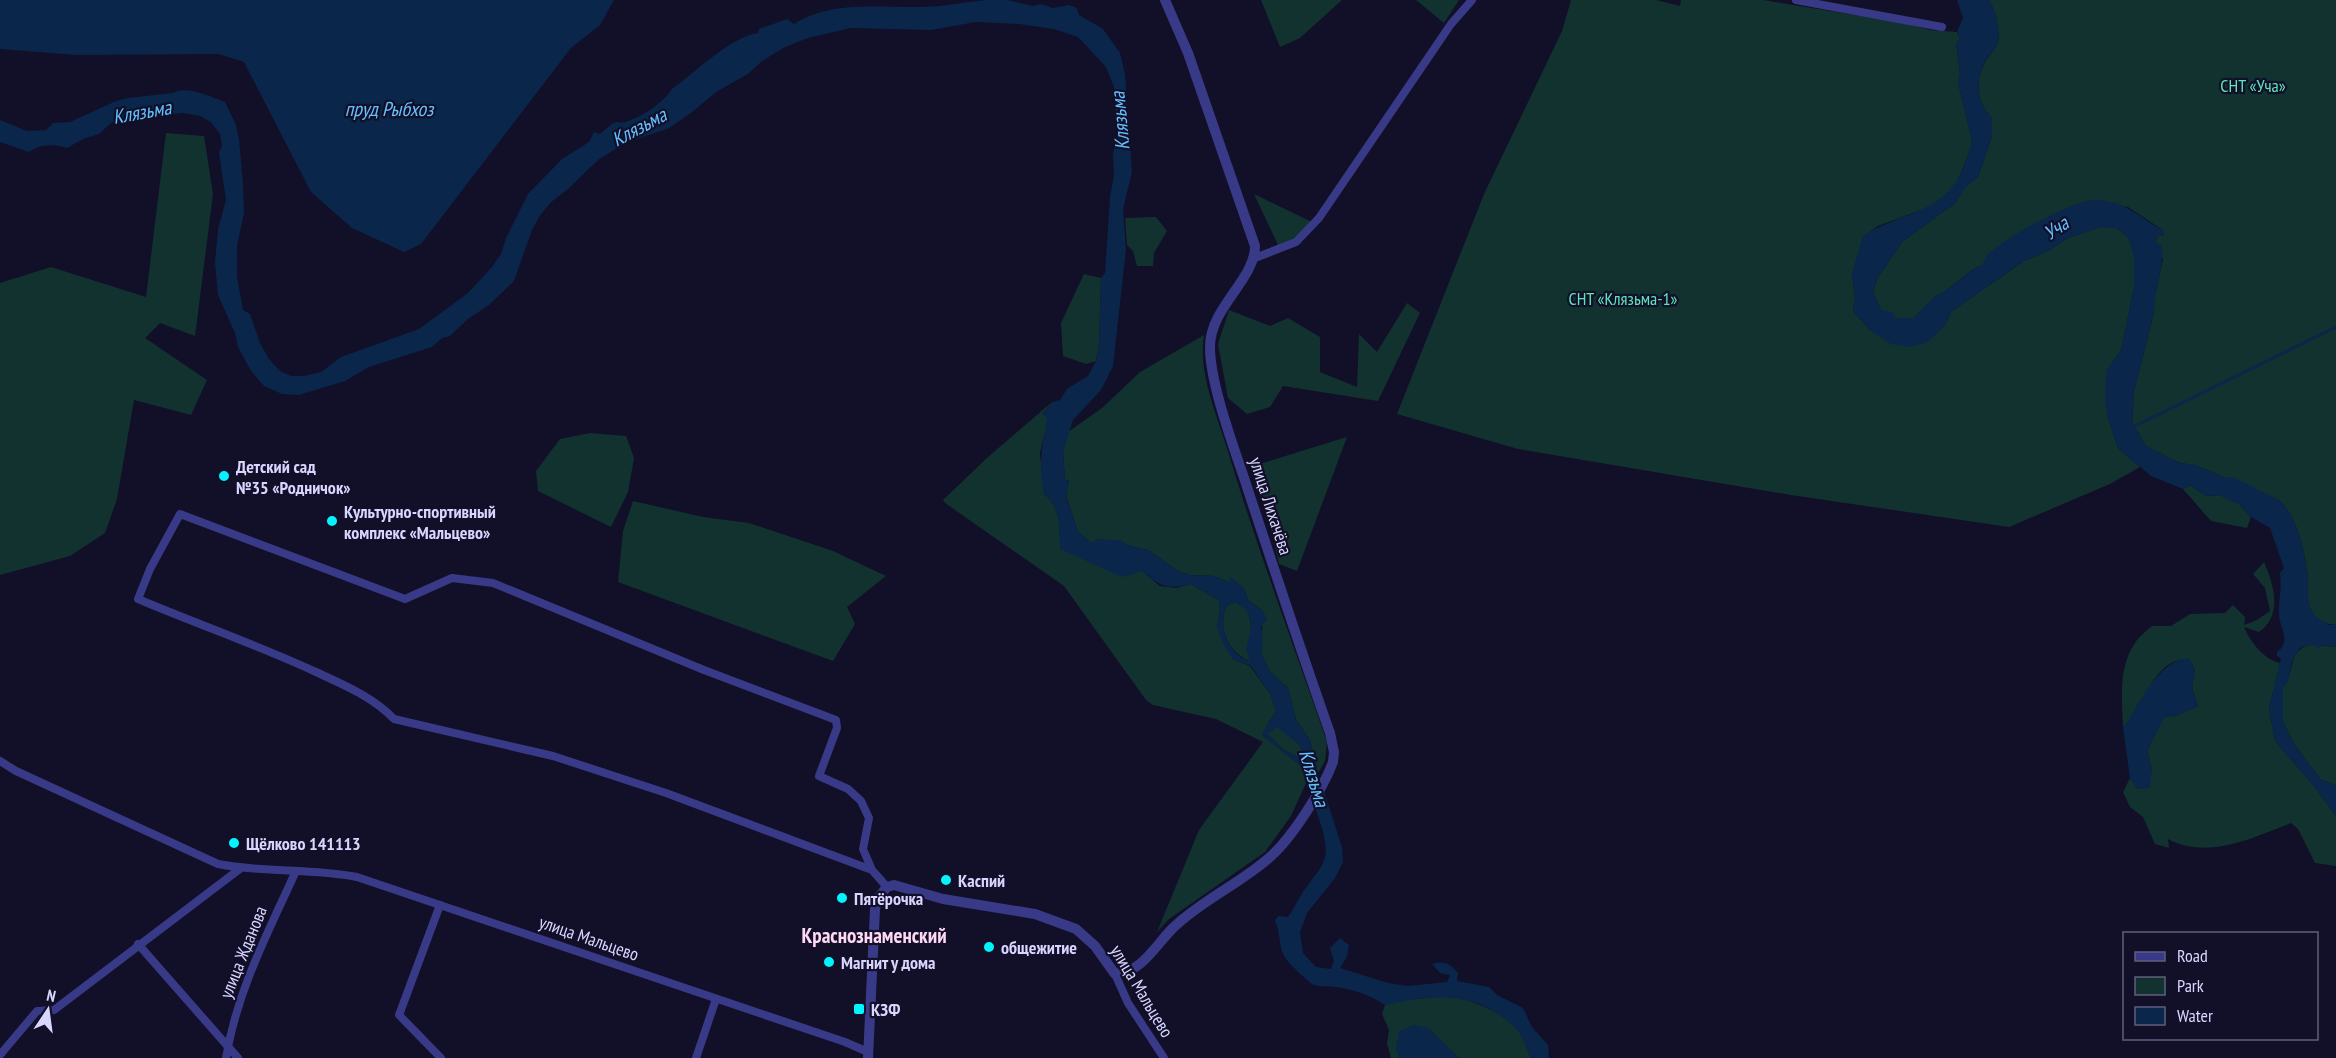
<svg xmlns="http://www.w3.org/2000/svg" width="2336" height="1058" font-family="'PT Sans Narrow',sans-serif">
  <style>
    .green { fill: #12322f }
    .water { fill: #0a264b; fill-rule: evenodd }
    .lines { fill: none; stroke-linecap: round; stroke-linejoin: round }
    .stream { stroke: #0a264b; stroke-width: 3 }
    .minor { stroke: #383a88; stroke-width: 8 }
    .tertiary { stroke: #383a88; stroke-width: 10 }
    .poi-dot { fill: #02f5ff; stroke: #120f28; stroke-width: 2 }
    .labels { text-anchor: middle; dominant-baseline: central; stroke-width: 4.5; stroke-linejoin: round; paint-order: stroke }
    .park-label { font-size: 18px; fill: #5de4ba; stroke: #120f28 }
    .poi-label { font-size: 18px; font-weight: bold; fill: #d8d6ff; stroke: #120f28; text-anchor: start }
    .street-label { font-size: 18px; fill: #d8d6ff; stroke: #120f28 }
    .water-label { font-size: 20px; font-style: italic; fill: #64c0ff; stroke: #120f28 }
    .quarter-label { font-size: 21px; font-weight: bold; fill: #ffd8f3; stroke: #120f28 }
  </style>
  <rect width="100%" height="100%" fill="#120f28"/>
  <g class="green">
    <path d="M1261,0H1342L1300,38L1280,47Z"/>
    <path d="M1416,0H1459L1444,23Z"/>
    <path d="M1571,0H1656L1680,6L1681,0H1763L1898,22L1931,30L1957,32L1960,39L1956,43L1960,74L1958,82L1972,140L1971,148L1958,180L1951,190L1932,206L1878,226L1864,236L1852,274L1855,299L1853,311L1871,331L1943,328L1952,311L2024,261L2050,250L2068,238L2098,228H2117L2129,238L2134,255V288L2121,350L2106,372L2108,418L2118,448L2140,467L2110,484L2009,527L1791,495L1518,449L1397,414L1484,194L1562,31Z"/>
    <path d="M1989,0H2336V624C2326,626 2313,618 2310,608C2307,600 2308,588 2308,579C2305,554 2299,519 2279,500L2195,465L2180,463L2146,446L2132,423L2134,391L2154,312V300L2163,259L2155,242L2159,234L2163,236L2164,231L2128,207L2080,203L2036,223L1982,265L1972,270L1943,293L1936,296L1913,318H1895L1881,310L1873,292L1878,277L1902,242L1955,203L1965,187L1978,177L1992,136V118C1976,103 1975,79 1985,62C1989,55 1996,49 1998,41C2000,31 1995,9 1989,0Z"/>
    <path d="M166,133L204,136L213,194L195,336L160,323L145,338L207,380L191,415L134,400L117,499L105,533L70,556L0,575V283L51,267L146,297Z"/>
    <path d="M1254,194L1312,222L1291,241L1278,245Z"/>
    <path d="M1156,217L1167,231L1154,253L1153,266H1137L1133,251L1127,245L1125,218Z"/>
    <path d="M1084,274L1101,278L1099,345L1096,361L1086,364L1063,356L1061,323Z"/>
    <path d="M1407,303L1420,313L1378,401L1283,386L1270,407L1247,414L1228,398L1218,344L1229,310L1270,326L1288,318L1320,337V372L1357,387L1359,334L1377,352Z"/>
    <path d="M1204,335C1198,372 1215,410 1226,445C1256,545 1293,644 1327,742L1325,761L1318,773L1310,740L1296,720L1288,688L1270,672L1261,653L1263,611L1249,601L1243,587L1230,578V583L1214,576L1189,575L1178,571L1148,550L1130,546L1118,540L1092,543L1078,532L1066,495L1069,481L1065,479L1063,452L1068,432L1102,408L1140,372Z"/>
    <path d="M1052,402L1043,414L1048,419L1040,453L1044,494C1061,506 1060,530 1060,549L1142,571L1160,586L1176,588L1191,584L1219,600L1220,611L1217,627L1233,659L1250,666L1270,694L1276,710L1262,735L1306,770V783L1291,816L1265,852L1169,919L1157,932L1199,830L1263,742L1216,719L1153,705L1146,700L1064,586L945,503L943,500L988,457Z"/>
    <path d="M590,433L626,436L634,458L628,492L611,527L538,491L536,471L560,439Z"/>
    <path d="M1347,437L1297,571L1279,564L1257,471L1263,463Z"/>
    <path d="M2190,485L2206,496L2220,495L2239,504L2251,517L2247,528L2211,521L2183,489Z"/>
    <path d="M633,501L703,517L749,523L833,551L886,576L847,607L855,624L833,661L618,582L623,531Z"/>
    <path d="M2264,562C2274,585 2283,615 2259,632L2244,627C2250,641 2263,659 2280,663L2269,709L2275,741L2314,786L2336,816V866L2315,863L2298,829L2291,823C2252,838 2207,860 2168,839L2169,848L2155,844L2143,817L2130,807L2123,792L2130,778L2138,789L2152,770L2147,751L2164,717L2178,715L2198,706L2192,688L2195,669L2189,659C2152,658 2145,708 2123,727C2122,700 2118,667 2135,643C2139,637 2146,631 2152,626H2171L2190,614L2225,613L2233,605L2245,617L2244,625L2257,620L2270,611L2265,588L2253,574Z"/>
    <path d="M1235,602C1238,604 1241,605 1244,607C1254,616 1252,648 1249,661C1227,651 1218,628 1226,606Z"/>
    <path d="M2310,644L2336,647V786L2320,779L2294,744L2283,722V687C2296,671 2286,653 2310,644Z"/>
    <path d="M1277,726L1300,745L1303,757L1302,759L1284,750L1267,734Z"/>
    <path d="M1446,996C1472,1000 1498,1009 1517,1029C1523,1036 1527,1049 1531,1058H1459L1428,1028L1396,1048L1400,1058H1391L1387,1043L1389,1030L1382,1014L1385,1005L1406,1000Z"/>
  </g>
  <g class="water">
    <path d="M0,0H614L600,25L571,48L421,244L404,252L352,228L311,192L244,62L218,54L77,55L0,49Z"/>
    <path d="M986,0H1008L1033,6L1041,4L1053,8L1069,5L1077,8L1079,15L1103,29L1120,53L1125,74L1132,172L1123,209L1126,249L1113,366L1101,390L1073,420L1063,452L1065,479L1069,481L1066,496L1078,532L1092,543L1097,539L1118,540L1130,546L1148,550L1178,571L1189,575L1214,576L1230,583V577L1243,587L1249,601L1263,611L1267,619L1261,627L1263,641L1261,653L1270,672L1288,688L1296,720L1310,740L1318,773L1342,847L1343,862L1335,878L1307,913L1300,932L1303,953L1316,967L1331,969L1334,961L1330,948L1340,938L1349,945L1347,957L1340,968L1388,983L1408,986L1447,982L1450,975L1440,973L1432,964C1444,960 1450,964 1458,973L1457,981L1489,987L1497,995L1523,1008L1532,1027L1548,1045L1549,1058H1531C1527,1049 1523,1036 1516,1029C1479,990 1433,994 1385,1005C1370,995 1355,990 1337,987C1330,986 1321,987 1314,985C1308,982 1287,962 1284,956C1278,944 1281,933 1275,921L1278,916L1288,917C1295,907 1300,895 1308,885C1314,876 1322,869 1325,857C1330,834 1307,797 1306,770L1262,735L1276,710L1270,694L1251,666L1233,659L1224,646L1217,627L1220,611L1219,600L1191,584C1167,590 1161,587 1142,571L1122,577L1060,549C1060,530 1061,506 1044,494C1038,466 1042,446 1047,419L1043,415L1052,402L1060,400L1067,389L1088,376L1096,361L1099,345L1101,278L1105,273L1110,197L1114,176L1113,155L1117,136L1114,87L1106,67L1078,37L1054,29L1019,24L976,22L931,30L851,28L808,38L785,47L762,61L748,74L716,92L691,113L669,128L625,143L598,160L568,189L550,203L539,217L532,230L514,281L489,305L468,319L450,336L442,338L432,347L369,367L345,381L299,395L282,394L264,386L251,371L238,347L235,333L218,295L215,262L218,229L226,200L219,153L222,146L220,134L211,122L200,116L183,113L127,118L111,123L99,134L83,139L67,148C55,144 40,144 29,152L0,142V120L27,131L46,130L53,123L70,122L116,101L128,98L173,93C188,85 210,97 225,102L236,125L239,139L243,184L244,213L237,246V277L243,310L250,314L260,343L269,359L280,371L291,376H304L321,372L341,357L419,329L468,293L492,267L501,254L506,238L528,194L562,159L589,142L594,132L600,134C604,131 610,124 616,122C619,122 622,123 625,122C642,117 663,103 672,89C696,72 730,37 758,33L759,29L787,19L794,24C832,0 879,8 921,7C942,7 964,2 986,0ZM1235,602C1258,614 1250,630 1246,651L1250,657L1248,661C1227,652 1218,627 1226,606ZM1277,727L1300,745L1303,757L1302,759L1284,750L1267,734Z"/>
    <path d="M1957,0H1989C1995,8 2000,31 1998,41C1996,49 1989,55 1985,61C1975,79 1976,103 1992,118V136L1978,177L1965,188L1955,203L1902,242L1878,277L1873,292L1881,310L1892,312L1895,318H1913L1936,296L1943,293L1972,270L1982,265C1983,264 1985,258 1986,257C1999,240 2076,198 2097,200C2129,202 2139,218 2164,231V236L2159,234L2155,242L2162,246C2164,269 2154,289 2154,312L2134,391L2132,423L2146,446L2180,463L2195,465L2226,478L2233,477L2279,500C2299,519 2305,554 2308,580C2309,589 2307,600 2310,608C2312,614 2318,618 2323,622L2326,621L2328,625L2336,624V647L2323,645L2318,649L2314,644L2300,648L2292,661L2287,684L2283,687V722L2294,744L2320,779L2336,786V816L2314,786L2275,741L2269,709L2281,658L2277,656V652C2293,640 2278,627 2279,612C2279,596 2282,590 2280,573L2284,568L2270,528L2251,517L2239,504L2220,495L2206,496L2190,485L2183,489L2151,476L2118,448L2108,418L2105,402L2106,372L2121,350L2134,288V256L2129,238L2117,228H2098L2068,238L2050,250L2024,261L1952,311L1943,328L1926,343L1908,347L1891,344L1871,331L1853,311L1855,299L1852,274L1863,236C1901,211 1945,215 1964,166C1967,157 1971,149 1972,140L1958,82L1960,74L1956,43L1960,39L1957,32L1963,18Z"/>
    <path d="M2182,659H2189L2195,669L2192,688L2198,706L2178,715L2164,717L2147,751L2152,770L2150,788L2137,789L2130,778L2123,727C2132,719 2134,708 2141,699C2152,683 2163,665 2182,659Z"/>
    <path d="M1414,1025L1428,1028L1459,1058H1400L1396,1049L1399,1031Z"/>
  </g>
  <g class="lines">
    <path class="stream" d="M2133,427L2336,327"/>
    <g class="minor">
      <path d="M1796,0L1942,27"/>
      <path d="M1255,258L1296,242L1319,218L1451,24L1472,0"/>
      <path d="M0,761L16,771L218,864C264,873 311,868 357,877L845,1042L868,1052"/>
      <path d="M872,870L863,849L869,818L861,801L848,789L819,776L837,728L836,720L704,670L493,583L452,578L405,599L180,514L150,569L138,599C197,624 258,645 316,672C344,685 373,697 394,719L553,756L666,793L872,870L887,887"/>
      <path d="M440,905L399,1015L441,1058"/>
      <path d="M138,944L238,1058"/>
      <path d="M1115,974L1128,1003L1164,1058"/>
      <path d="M0,1055L37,1011L54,1010L241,868"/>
      <path d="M226,1058C237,991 268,932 296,871"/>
      <path d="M696,1058L716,999"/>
    </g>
    <path class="tertiary" d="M868,1058L875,909L878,898L887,887L894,885L943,899L1035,914L1076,929L1095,946L1115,974C1142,973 1156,944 1174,927C1202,900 1241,883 1270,857C1292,838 1323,789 1333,762L1334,752L1330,733C1301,651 1274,569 1247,487C1235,450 1210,385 1210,347C1210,307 1255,280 1255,246L1188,53L1165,0"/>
  </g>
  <g class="poi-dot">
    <circle cx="224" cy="476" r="6"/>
    <circle cx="332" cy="521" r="6"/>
    <circle cx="234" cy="843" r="6"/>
    <circle cx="946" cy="880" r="6"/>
    <circle cx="842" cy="898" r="6"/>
    <circle cx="989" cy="947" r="6"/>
    <circle cx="829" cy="962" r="6"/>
    <rect x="853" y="1003" width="12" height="12" rx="3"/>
  </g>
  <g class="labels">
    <g class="park-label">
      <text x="2253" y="85">СНТ «Уча»</text>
      <text x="1623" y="298">СНТ «Клязьма-1»</text>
    </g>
    <g class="poi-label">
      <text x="236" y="466">Детский сад<tspan x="236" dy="21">№35 «Родничок»</tspan></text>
      <text x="344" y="511">Культурно-спортивный<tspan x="344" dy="21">комплекс «Мальцево»</tspan></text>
      <text x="246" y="843">Щёлково 141113</text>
      <text x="958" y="880">Каспий</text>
      <text x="854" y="898">Пятёрочка</text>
      <text x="1001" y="947">общежитие</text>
      <text x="841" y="962">Магнит у дома</text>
      <text x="871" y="1009">КЗФ</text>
    </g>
    <g class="street-label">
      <text transform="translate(1271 506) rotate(72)">улица Лихачёва</text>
      <text transform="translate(589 938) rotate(19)">улица Мальцево</text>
      <text transform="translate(243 952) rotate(-68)">улица Жданова</text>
      <text transform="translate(1142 991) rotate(59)">улица Мальцево</text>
    </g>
    <g class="water-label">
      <text x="389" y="109">пруд Рыбхоз</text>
      <text transform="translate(142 112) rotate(-10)">Клязьма</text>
      <text transform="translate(1120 121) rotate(-95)">Клязьма</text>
      <text transform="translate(639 127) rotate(-28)">Клязьма</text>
      <text transform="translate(2056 228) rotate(-34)">Уча</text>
      <text transform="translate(1314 778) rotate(73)">Клязьма</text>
    </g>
    <g class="quarter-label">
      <text x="874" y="935">Краснознаменский</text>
    </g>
  </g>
  <rect x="2123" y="932" width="195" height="108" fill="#120f28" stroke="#615f7e" stroke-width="1.5"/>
  <rect x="2135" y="952" width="30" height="9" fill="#383a88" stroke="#615f7e" stroke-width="1.5"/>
  <text x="2177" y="962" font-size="18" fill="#d8d6ff">Road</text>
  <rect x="2135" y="977" width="30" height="18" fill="#12322f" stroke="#615f7e" stroke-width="1.5"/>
  <text x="2177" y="992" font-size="18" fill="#d8d6ff">Park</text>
  <rect x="2135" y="1007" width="30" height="18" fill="#0a264b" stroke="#615f7e" stroke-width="1.5"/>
  <text x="2177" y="1022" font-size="18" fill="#d8d6ff">Water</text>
  <g transform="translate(48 1010) rotate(13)" stroke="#120f28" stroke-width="4.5" paint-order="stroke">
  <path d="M0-4.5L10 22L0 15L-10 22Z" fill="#d8d6ff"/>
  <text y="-9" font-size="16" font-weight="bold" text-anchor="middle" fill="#d8d6ff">N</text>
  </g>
</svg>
